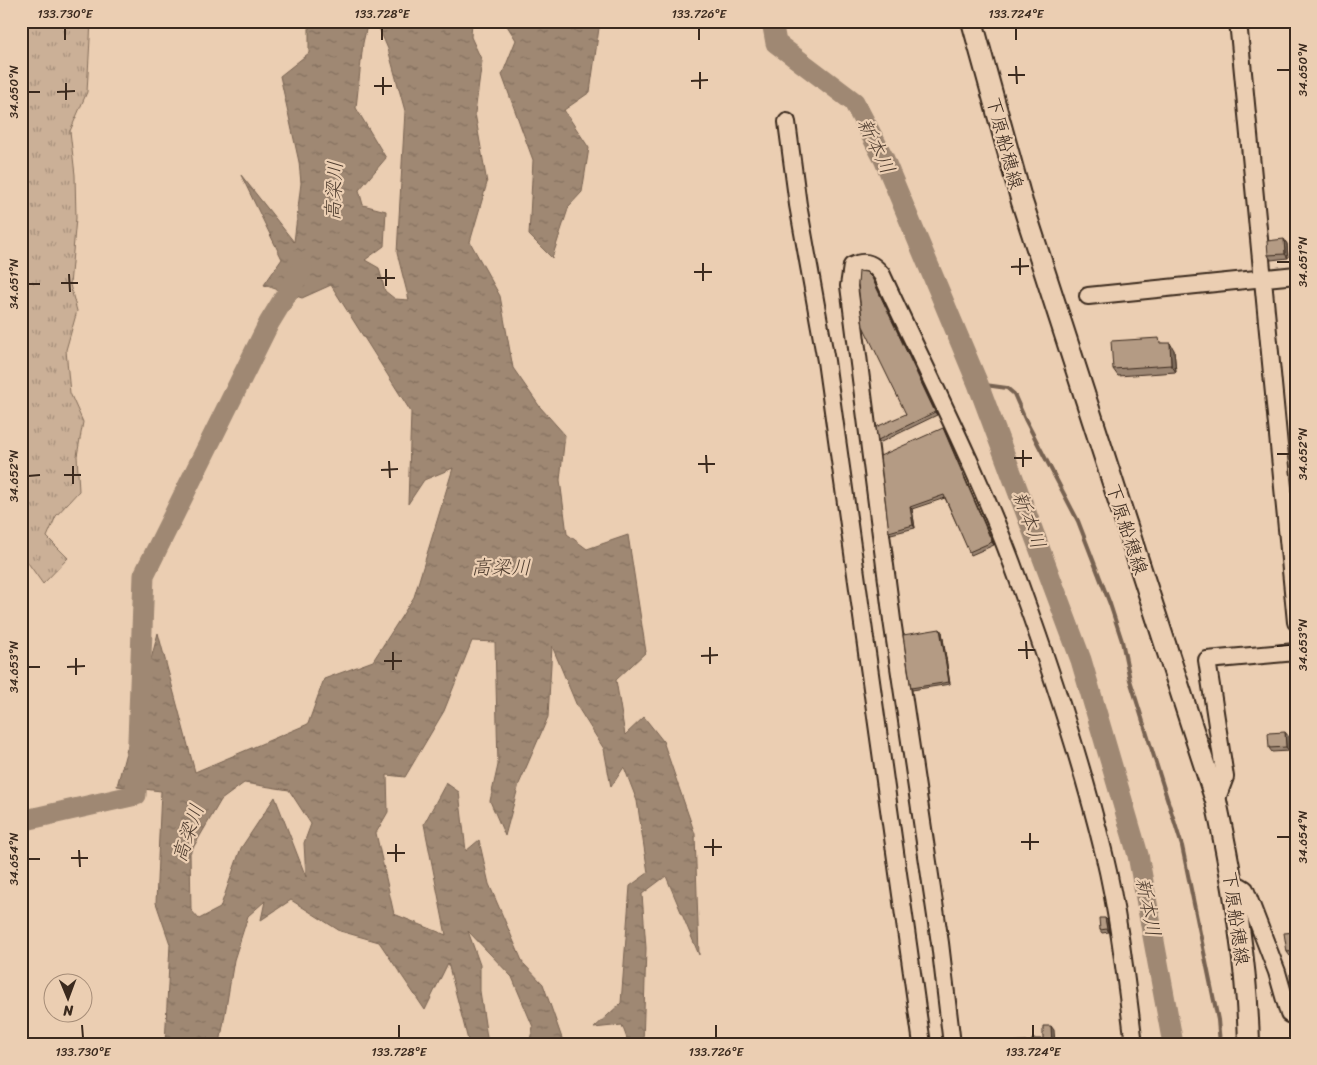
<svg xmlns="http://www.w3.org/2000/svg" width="1317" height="1065" font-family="Sriracha,'Klee One',sans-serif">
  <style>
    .grass { fill: url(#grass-tufts); stroke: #836d5a }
    .water { fill: url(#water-ripples); stroke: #776251; fill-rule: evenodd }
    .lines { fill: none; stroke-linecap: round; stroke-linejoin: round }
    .stream { stroke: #776251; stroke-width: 4 }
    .river { stroke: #9f8873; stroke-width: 21 }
    .minor-casing { stroke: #3b2a1e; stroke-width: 20 }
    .major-casing { stroke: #3b2a1e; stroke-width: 24 }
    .minor { stroke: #ebceb2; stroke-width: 16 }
    .major { stroke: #ebceb2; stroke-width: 20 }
    .wall { fill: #9b8572; stroke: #3b2a1e }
    .shaded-wall { fill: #7e6c5c; stroke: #3b2a1e }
    .building { fill: #b49b84; stroke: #3b2a1e }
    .ticks { fill: none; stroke: #3b2a1e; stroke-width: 2 }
    .labels { text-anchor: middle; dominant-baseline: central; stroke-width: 4.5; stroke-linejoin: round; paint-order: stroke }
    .street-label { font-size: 19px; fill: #3b2a1e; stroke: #ebceb2 }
    .water-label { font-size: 20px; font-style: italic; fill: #4f3d2f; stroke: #ebceb2 }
    .neatline { fill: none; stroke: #3b2a1e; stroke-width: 2 }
    .ticks-label { font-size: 12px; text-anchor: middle; fill: #3b2a1e }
  </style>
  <defs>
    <pattern id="grass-tufts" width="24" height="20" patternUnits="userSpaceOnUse" patternTransform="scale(1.25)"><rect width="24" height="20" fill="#cbb097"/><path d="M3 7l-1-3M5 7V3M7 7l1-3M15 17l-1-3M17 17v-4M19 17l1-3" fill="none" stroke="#a68f7b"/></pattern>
    <pattern id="water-ripples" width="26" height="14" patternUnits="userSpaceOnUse" patternTransform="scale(1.25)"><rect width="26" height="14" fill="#9f8873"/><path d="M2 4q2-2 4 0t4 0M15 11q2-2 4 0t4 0" fill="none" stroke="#836f5e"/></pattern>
  </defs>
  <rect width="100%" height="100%" fill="#ebceb2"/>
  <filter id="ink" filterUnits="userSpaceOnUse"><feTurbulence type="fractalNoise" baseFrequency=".02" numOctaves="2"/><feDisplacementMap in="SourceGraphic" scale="10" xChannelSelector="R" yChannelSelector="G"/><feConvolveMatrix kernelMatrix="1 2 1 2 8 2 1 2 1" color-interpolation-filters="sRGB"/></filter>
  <g filter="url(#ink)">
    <path class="grass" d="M21,21H91L87,92L70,131L75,175L76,218L70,285L77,311L66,350L70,393L83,422L77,456L79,491L56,516L47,537L68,558L43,584L21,553Z"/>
    <g class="water">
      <path d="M309,21H368L363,43L356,108L386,158L359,190L363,205L386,211L384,246L365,260L379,268L385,291L395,299L409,300L397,253L405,111L388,49L376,21H472L471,37L482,61L475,113L487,183L470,242L500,296L513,368L540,407L565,435L560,480L567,534L587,549L628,535L646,652L616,680L625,735L644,717L663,741L695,834L699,955L666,876L642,894L646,948L643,1044H629L622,1025L594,1028L621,1003L630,886L648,873L637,801L624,767L611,787L604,749L577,706L552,646L548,717L519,784L505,836L490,801L498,765L495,642L472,641L444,711L405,777L387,775L388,812L376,833L394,914L446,935L424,824L446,783L459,792L466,851L479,840L489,884L523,963L543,984L564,1044H529L533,1027L512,977L468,931L480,965V991L488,1044H469L448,963L425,1010L379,942L340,931L291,900L261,920L265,901L248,916L234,960L220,1044H165L170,944L156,903L161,791L117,786L158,633L195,772L308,724L324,679L373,661L414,597L453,468L424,480L408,504L411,412L331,285L302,298L264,285L282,259L241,175L294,242L301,183L299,162L280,76L309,53ZM244,783L289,790L311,824L304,843L306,877L275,797L241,848L220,908L199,919L191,910L190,853L221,800Z"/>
      <path d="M504,21H600L590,92L564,110L589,148L582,192L569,206L552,258L529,235L533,160L502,75L516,40Z"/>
      <path d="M1130,1038L1131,1044H971Z"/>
    </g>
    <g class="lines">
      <g class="stream">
        <path d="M978,384L1007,388L1014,394L1025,419L1078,521L1110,604L1122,641L1130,680L1182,846L1218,1020L1220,1044"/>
        <path d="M1292,626L1294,646"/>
        <path d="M1295,657L1296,667"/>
      </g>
      <g class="river">
        <path d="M772,21L776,43L854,102L884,159L978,384L1081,660L1138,855L1173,1044"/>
        <path d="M21,821L136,795L144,575L269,323L302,269"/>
      </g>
      <defs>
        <g id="minor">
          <path d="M1238,21L1296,622"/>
          <path d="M787,122L798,205L826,361L922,1044"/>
          <path d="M1088,296L1296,275"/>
          <path d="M1216,801L1225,777L1207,660L1296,652"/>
          <path d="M1233,886H1240L1245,889L1277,972L1289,1014L1296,1017"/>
          <path d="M952,1044L940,943L892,620L849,286L852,266C866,259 874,264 882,275C929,377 982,478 1020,585C1052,673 1082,763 1104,854C1119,916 1126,981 1134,1044"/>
        </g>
        <path id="major" d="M972,21L1022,202L1216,801C1233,881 1247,962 1249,1044"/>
      </defs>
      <use href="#minor" class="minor-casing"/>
      <use href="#major" class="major-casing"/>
      <use href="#minor" class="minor"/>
      <use href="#major" class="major"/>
    </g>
    <g class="wall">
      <path d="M1284,239L1287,244L1288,258L1271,260L1268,255Z"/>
      <path d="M873,280L937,415L879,443L878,440L906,414Z"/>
      <path d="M1163,343L1174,350L1176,372L1118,376L1113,369Z"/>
      <path d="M943,428L994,545L971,555L945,498L912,509L915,528L891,534L889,532Z"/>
      <path d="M942,632L950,684L912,690L911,688Z"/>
      <path d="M1289,737V751L1272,752L1269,748Z"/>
      <path d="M1107,920L1109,932L1102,933L1100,930Z"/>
      <path d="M1296,932V955L1290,956L1287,952Z"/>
      <path d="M1296,974V1002L1292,997Z"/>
    </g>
    <g class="shaded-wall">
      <path d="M1284,239L1287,244L1288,258L1285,254Z"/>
      <path d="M872,278L873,280L937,415L935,412Z"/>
      <path d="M1170,343L1174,350L1176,372L1171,365Z"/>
      <path d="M943,428L945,431L994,545L992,542Z"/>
      <path d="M910,507L912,509L915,528L913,525Z"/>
      <path d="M940,629L942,632L950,684L949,682Z"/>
      <path d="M1285,732L1289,737V751L1286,747Z"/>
      <path d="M1105,918L1107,920L1109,932L1107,929Z"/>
      <path d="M1051,1026L1054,1030L1055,1044H1052Z"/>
    </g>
    <g class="building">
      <path d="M1284,239L1285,254L1268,255L1267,241Z"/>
      <path d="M859,271L866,272L872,278L935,412L878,440L876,427L906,414L863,326L858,284Z"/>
      <path d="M1159,338L1160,343H1170L1171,365L1113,369L1111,341Z"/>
      <path d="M943,428L992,542L969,552L944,495L910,507L913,525L889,532L880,456Z"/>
      <path d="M940,629L949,682L911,688L903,635Z"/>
      <path d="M1285,732L1286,747L1269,748L1268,733Z"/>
      <path d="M1099,918H1105L1107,929L1100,930Z"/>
      <path d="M1296,932V951L1287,952L1284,933Z"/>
      <path d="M1290,974H1296V996L1292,997Z"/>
      <path d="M1296,1023V1032L1292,1033L1291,1024Z"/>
      <path d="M1043,1026H1051L1052,1044H1032V1039H1043Z"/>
    </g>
  </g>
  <path class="ticks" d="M65,28V40M382,28V40M699,28V40M1016,28V40M1016,66L1017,84M1277,70H1290M700,72V89M1008,75H1025M383,77V95M691,81L708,80M66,83V100M374,86H392M28,92H40M57,92L75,91M1020,258V275M1277,262H1290M703,263V281M1011,267L1029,266M386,269V286M694,272H712M69,274L70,292M377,278H395M61,283H78M28,284H40M1023,450V467M1277,454H1290M706,455L707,473M1014,458H1032M389,461L390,478M698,464H715M73,466V484M381,470L398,469M64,475H81M28,476L40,475M1026,641L1027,659M1277,646L1290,645M710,647V664M1018,650H1035M393,652V670M701,656L718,655M76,658V675M384,661H402M28,667H40M67,667L85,666M1030,833V850M1277,837H1290M713,839V856M1021,842H1039M396,844V862M704,847H722M79,850L80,867M387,853H405M71,858H88M28,859H40M82,1025L83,1038M399,1025V1038M716,1025V1038M1033,1025V1038"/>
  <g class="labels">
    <g class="street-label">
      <text transform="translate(1005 143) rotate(75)">下原船穂線</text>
      <text transform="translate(1127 529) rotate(72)">下原船穂線</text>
      <text transform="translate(1236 918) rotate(82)">下原船穂線</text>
    </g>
    <g class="water-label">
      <text transform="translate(876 146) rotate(64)">新本川</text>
      <text transform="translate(334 191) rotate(-87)">高梁川</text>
      <text transform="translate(1029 520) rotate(70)">新本川</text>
      <text x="501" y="567">高梁川</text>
      <text transform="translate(188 833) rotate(-71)">高梁川</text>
      <text transform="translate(1148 907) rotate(79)">新本川</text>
    </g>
  </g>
  <rect width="1317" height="1065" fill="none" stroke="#ebceb2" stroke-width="55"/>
  <g transform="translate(68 998) rotate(179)"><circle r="24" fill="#ebceb2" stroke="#a58c77"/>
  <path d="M0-4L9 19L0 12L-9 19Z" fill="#3b2a1e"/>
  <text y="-8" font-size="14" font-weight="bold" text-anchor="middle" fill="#3b2a1e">N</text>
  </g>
  <rect x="28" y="28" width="1262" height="1010" class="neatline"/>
  <g class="ticks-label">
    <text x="65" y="18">133.730°E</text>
    <text x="382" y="18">133.728°E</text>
    <text x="699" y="18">133.726°E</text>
    <text x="1016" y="18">133.724°E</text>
    <text transform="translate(1303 70) rotate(-90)" y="4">34.650°N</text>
    <text transform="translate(14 92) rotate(-90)" y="4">34.650°N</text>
    <text transform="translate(1303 262) rotate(-90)" y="4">34.651°N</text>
    <text transform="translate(14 284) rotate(-90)" y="4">34.651°N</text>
    <text transform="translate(1303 454) rotate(-90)" y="4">34.652°N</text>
    <text transform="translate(14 476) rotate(-90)" y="4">34.652°N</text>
    <text transform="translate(1303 645) rotate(-90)" y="4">34.653°N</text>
    <text transform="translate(14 667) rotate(-90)" y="4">34.653°N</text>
    <text transform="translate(1303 837) rotate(-90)" y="4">34.654°N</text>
    <text transform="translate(14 859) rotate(-90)" y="4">34.654°N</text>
    <text x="83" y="1056">133.730°E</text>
    <text x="399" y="1056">133.728°E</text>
    <text x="716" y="1056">133.726°E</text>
    <text x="1033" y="1056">133.724°E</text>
  </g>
</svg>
